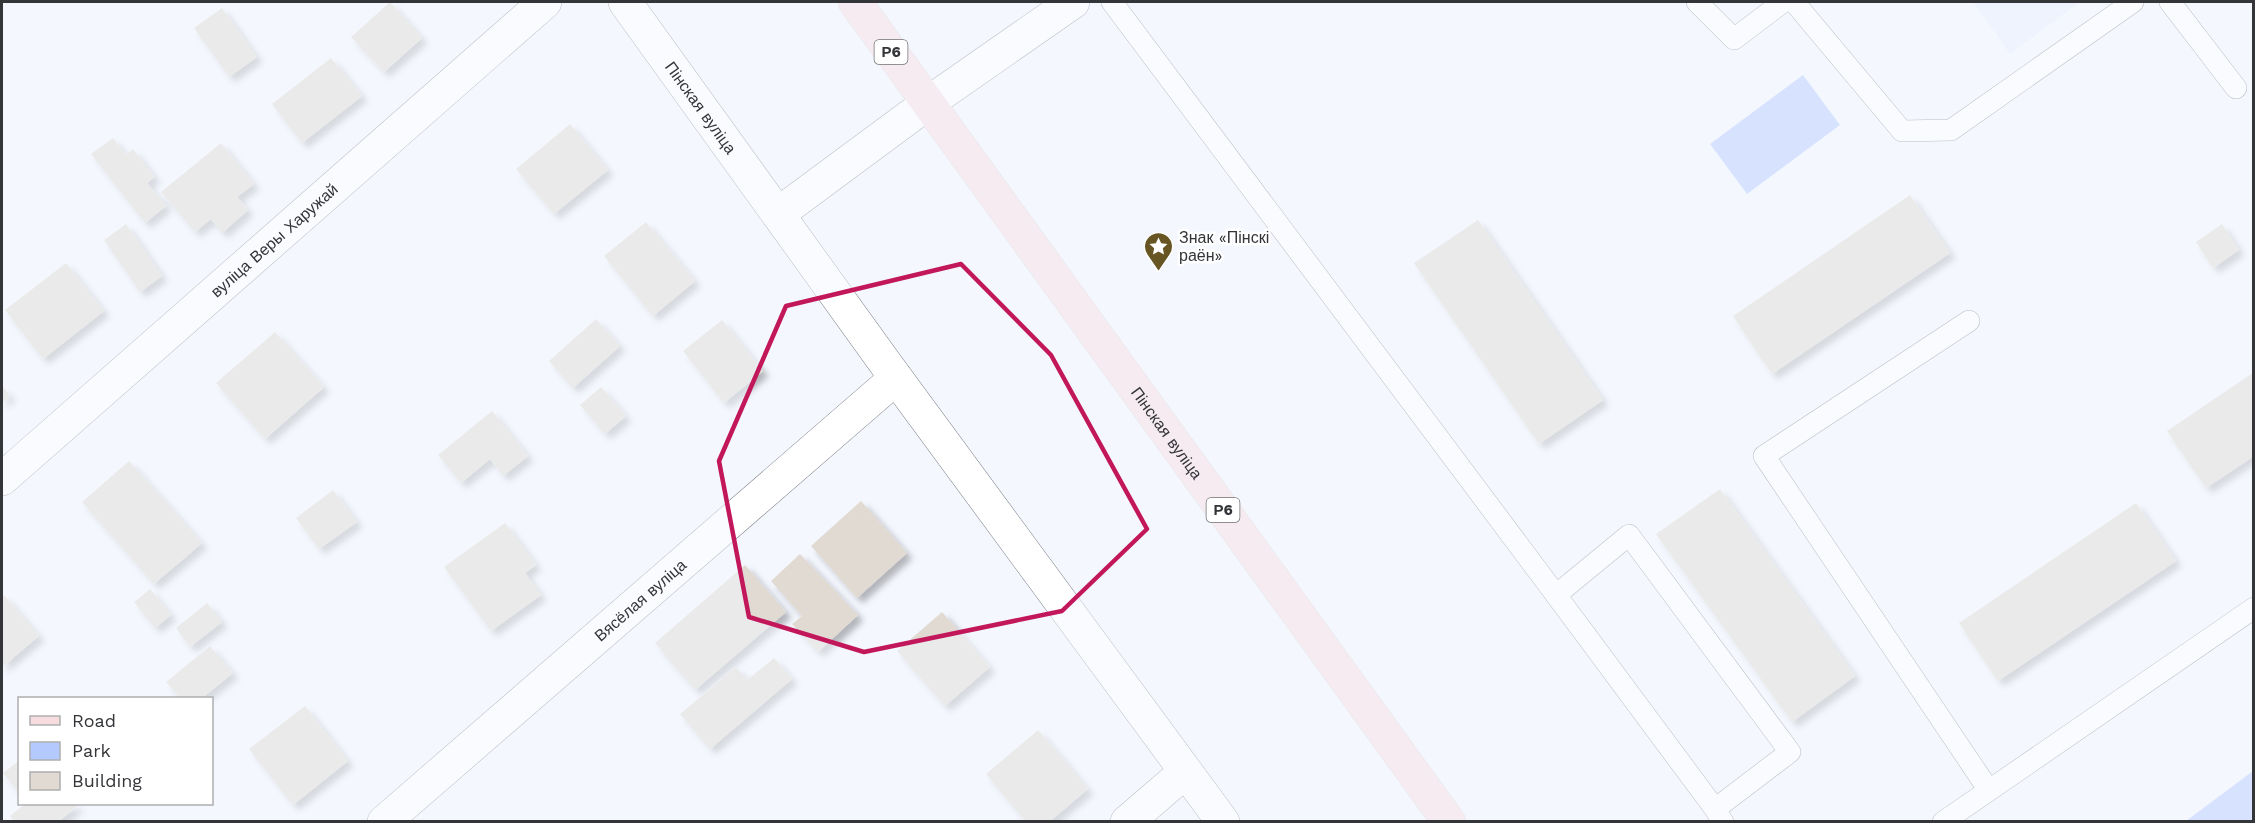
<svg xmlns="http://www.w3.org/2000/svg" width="2255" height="823" font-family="'Work Sans',sans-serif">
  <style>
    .built { fill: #e7eefe }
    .green { fill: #b4cafe }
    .building { fill: #e0dad2; filter: url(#shadow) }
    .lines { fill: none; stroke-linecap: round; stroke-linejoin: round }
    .lane-casing { stroke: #797c84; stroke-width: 22 }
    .street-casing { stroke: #797c84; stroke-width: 34 }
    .primary-casing { stroke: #d2d3d3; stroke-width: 34 }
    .lane { stroke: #fff; stroke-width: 21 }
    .street { stroke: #fff; stroke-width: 33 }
    .primary { stroke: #f7dcdf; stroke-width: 33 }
    .marked { fill: none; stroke: #c2185b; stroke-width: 4.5; stroke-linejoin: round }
    .labels { text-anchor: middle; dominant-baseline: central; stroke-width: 5; stroke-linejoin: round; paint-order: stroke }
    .shield { fill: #fff; stroke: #717274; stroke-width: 1.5 }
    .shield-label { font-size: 15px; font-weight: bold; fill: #343539 }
    .street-label { font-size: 16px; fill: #343539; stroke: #fff }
    .poi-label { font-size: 16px; fill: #343539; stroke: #fff; text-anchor: start }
  </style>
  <defs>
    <filter id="shadow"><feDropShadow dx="5.5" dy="5.5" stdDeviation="3" flood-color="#0004"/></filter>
  </defs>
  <rect width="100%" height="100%" fill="#f4f7fe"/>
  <path class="built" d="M1973,2H2080L2010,54Z"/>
  <g class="green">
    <path d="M1803,75L1840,125L1747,194L1710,144Z"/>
    <path d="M2253,771V821H2186Z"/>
  </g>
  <g class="building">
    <path d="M390,2L422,38L384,72L351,37Z"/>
    <path d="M222,8L257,57L229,77L194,28Z"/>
    <path d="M331,58L362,96L302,143L272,104Z"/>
    <path d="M570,124L608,170L554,214L516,169Z"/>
    <path d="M113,138L126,155L133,149L155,177L147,183L166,206L145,223L91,154Z"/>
    <path d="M221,143L254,184L237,197L248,210L222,233L211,219L195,232L161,192Z"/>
    <path d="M1910,195L1950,253L1772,374L1733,316Z"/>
    <path d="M1478,220L1603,400L1539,444L1414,263Z"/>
    <path d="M646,222L695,281L653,316L604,256Z"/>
    <path d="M126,224L162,276L140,292L104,240Z"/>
    <path d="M2222,224L2239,250L2213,268L2196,242Z"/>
    <path d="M66,263L104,311L43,359L5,310Z"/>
    <path d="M596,319L620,346L573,388L549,361Z"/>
    <path d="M722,320L763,371L724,403L683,351Z"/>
    <path d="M275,332L324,387L265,439L216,383Z"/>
    <path d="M2254,372V456L2206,488L2167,431Z"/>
    <path d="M2,386L10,395L2,403Z"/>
    <path d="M601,387L626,416L605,434L580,405Z"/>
    <path d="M492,411L528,456L503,476L490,459L461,483L438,455Z"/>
    <path d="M129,461L202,543L154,584L82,502Z"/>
    <path d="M1720,489L1855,676L1792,722L1656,534Z"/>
    <path d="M333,490L357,522L319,549L296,518Z"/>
    <path d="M861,501L907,553L857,598L811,546Z"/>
    <path d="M2136,503L2176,561L1998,681L1959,623Z"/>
    <path d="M505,523L536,565L525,573L541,595L491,631L444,567Z"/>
    <path d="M800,554L858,615L818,652L792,624L802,616L771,581Z"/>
    <path d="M745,565L786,612L695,690L655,643Z"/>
    <path d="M150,589L171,615L155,628L134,602Z"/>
    <path d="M4,595L39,636L2,667V597Z"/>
    <path d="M207,603L222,622L190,647L176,628Z"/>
    <path d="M942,612L990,667L945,706L897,651Z"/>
    <path d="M210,646L233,673L202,698H180L166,682Z"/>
    <path d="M774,658L792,679L710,749L680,714L736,667L747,680Z"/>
    <path d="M305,706L348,761L293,805L249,749Z"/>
    <path d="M1038,730L1088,789L1049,822H1026L986,774Z"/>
    <path d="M20,760V794L3,773Z"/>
    <path d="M25,804H80L58,822H15L10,816Z"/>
  </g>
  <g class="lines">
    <defs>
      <g id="lane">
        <path d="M1112,2L1556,595L1629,535L1790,752L1715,809L1723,822"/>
        <path d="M1697,2L1734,39L1783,2"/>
        <path d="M1794,2L1902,131L1951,130L2133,2"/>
        <path d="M2170,2L2236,88"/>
        <path d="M1969,321L1764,456L1988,789"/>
        <path d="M1556,595L1715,809"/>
        <path d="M1943,822L2254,608"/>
      </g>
      <g id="street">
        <path id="s1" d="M625,2L888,367L1223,822"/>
        <path d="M778,214L928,103L1073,2"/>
        <path id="s2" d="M2,479L545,2"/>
        <path id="s3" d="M384,822L896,378"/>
        <path d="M1127,822L1185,772"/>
      </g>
      <g id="primary">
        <path id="s4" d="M855,2L1449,822"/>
      </g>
    </defs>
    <use href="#lane" class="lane-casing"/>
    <use href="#street" class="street-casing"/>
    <use href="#primary" class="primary-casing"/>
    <use href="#lane" class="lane"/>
    <use href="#street" class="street"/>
    <use href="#primary" class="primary"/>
  </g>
  <path d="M0 0H2255V823H0ZM961,264L1051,355L1147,529L1062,611L864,652L749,617L719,461L786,306Z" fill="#f4f7fe" fill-opacity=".55" fill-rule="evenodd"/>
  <path class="marked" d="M961,264L1051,355L1147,529L1062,611L864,652L749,617L719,461L786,306Z"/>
  <defs>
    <symbol id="sight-pin" viewBox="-11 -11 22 30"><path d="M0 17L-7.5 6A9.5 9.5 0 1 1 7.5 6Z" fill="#675624" stroke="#fff"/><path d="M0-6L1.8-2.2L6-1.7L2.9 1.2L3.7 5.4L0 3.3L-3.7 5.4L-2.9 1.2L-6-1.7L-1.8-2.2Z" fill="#fff"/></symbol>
  </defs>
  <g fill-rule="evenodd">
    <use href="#sight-pin" x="1142" y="230" width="33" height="45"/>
  </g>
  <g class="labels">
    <g class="shield">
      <rect x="874.5" y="40" width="33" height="24" rx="4.5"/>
      <rect x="1206.5" y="498" width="33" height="24" rx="4.5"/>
    </g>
    <g class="shield-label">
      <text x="891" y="52">Р6</text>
      <text x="1223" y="510">Р6</text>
    </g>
    <g class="street-label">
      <text stroke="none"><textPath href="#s1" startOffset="130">Пінская вуліца</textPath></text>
      <text stroke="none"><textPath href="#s2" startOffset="362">вуліца Веры Харужай</textPath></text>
      <text stroke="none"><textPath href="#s4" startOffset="532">Пінская вуліца</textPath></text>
      <text stroke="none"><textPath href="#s3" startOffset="339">Вясёлая вуліца</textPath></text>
    </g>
    <g class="poi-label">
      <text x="1179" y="237">Знак «Пінскі<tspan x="1179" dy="18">раён»</tspan></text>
    </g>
  </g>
  <rect width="2255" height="823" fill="none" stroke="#343539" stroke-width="6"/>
  <rect x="18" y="697" width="195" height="108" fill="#ffffff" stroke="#aeaeb0" stroke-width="1.5"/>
  <rect x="30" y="716" width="30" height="9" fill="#f7dcdf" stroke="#aeaeb0" stroke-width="1.5"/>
  <text x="72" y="727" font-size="18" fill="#343539">Road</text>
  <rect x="30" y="742" width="30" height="18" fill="#b4cafe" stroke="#aeaeb0" stroke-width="1.5"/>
  <text x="72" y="757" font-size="18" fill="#343539">Park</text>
  <rect x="30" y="772" width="30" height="18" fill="#e0dad2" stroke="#aeaeb0" stroke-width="1.5"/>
  <text x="72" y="787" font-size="18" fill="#343539">Building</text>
</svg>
